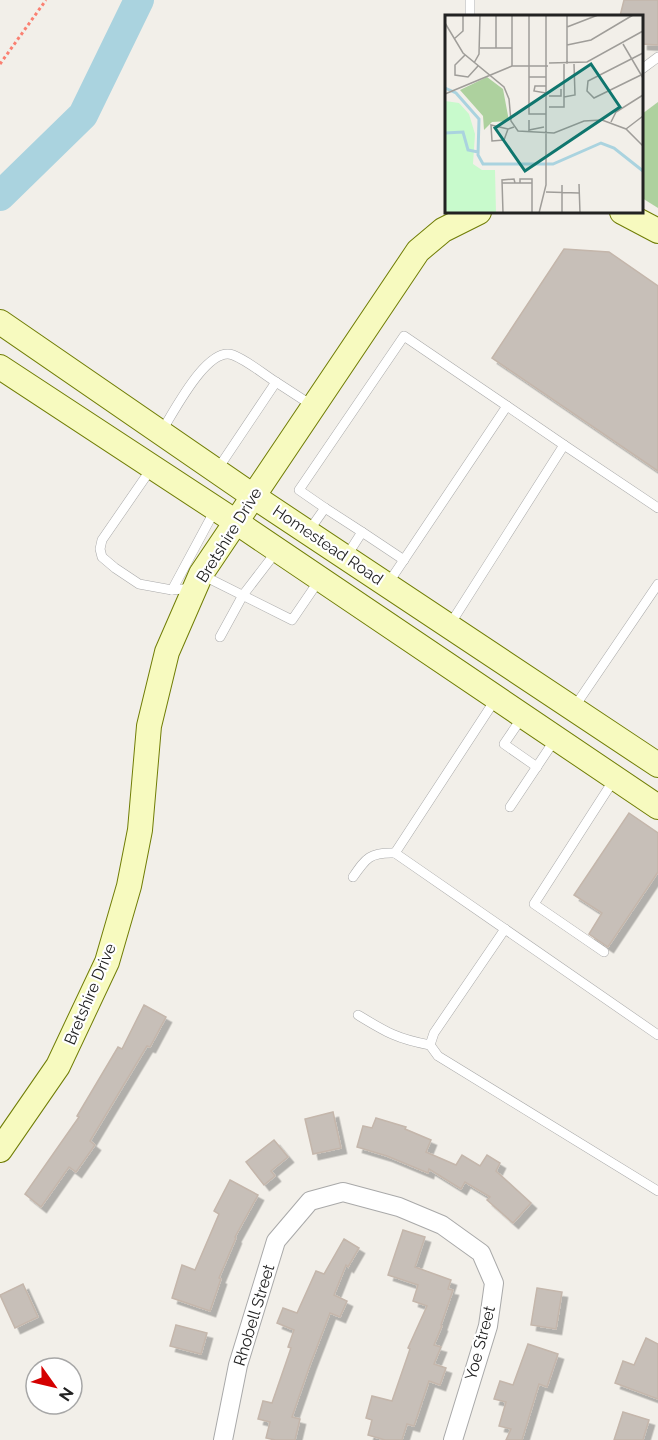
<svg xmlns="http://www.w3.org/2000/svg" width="658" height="1440" font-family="Raleway,sans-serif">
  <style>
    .forest { fill: #add19e }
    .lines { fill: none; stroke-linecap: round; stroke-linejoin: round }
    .river { stroke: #aad3df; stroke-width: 30 }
    .building { fill: #c7bfb8; stroke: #c4b6ab; stroke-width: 1.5; filter: url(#shadow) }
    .lane-casing { stroke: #a9a9a9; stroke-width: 10 }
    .street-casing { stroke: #a9a9a9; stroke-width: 20 }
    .secondary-casing { stroke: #707d05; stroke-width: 26 }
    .path { stroke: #fa8072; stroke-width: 3; stroke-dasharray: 3 3; stroke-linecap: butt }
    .lane { stroke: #fff; stroke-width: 9 }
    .street { stroke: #fff; stroke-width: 18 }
    .secondary { stroke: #f7fabf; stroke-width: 24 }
    .labels { text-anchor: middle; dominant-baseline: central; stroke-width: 4.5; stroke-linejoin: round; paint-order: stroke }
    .street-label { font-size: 16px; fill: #222; stroke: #fff }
    .inset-river { fill: none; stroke: #aad3df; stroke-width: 3 }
    .inset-road { fill: none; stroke: #9f9d99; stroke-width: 1.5 }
    .view { fill: #0f766e; fill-opacity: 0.15; stroke: #0f766e; stroke-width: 3 }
    .inset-edge { fill: none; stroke: #222; stroke-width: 3 }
  </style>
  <defs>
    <filter id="shadow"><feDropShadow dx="5.5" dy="5.5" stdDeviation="0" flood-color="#0004"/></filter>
  </defs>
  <rect width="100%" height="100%" fill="#f2efe9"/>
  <path class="forest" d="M658,102V208L642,198V114Z"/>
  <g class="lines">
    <path class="river" d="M0,196L83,115L139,0"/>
  </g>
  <g class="building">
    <path d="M624,0H658V45L642,44V16H620Z"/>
    <path d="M564,249L609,252L658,286V471L492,358Z"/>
    <path d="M629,813L658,833V872L608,947L589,934L602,913L574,895Z"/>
    <path d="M144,1005L166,1017L150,1047L147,1046L90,1141L95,1145L76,1172L69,1167L41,1207L25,1194L79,1117L77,1116L118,1047L122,1049Z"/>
    <path d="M333,1112L341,1148L313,1154L305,1119Z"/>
    <path d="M376,1118L406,1127L405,1129L431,1140L426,1152L456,1165L462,1155L480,1166L487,1155L500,1163L496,1171L531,1203L513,1223L487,1200L490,1197L465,1182L461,1189L429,1169L428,1173L387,1156L357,1147L363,1126L372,1128Z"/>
    <path d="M274,1140L288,1157L271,1171L275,1176L264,1185L246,1162Z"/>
    <path d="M230,1180L258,1195L235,1237L236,1238L219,1278L221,1279L210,1311L172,1298L182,1265L195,1270L219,1214L214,1211Z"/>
    <path d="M403,1230L425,1237L415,1267L451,1280L448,1289L453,1290L441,1325L442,1326L434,1345L441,1347L434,1364L446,1368L440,1385L429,1381L414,1426L407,1424L402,1440H385L368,1435L372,1420L366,1418L372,1396L392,1401L410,1349L408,1348L427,1306L413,1301L418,1285L388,1275Z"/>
    <path d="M344,1239L359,1248L348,1267L346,1265L334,1295L347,1301L340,1317L330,1313L310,1365L292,1417L300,1419L295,1440H275L266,1438L270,1422L258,1419L263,1401L272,1403L291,1348L288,1347L294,1330L277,1323L283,1308L297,1313L316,1271L324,1274Z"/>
    <path d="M23,1284L38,1317L15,1328L0,1295Z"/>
    <path d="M537,1288L562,1292L556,1329L531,1325Z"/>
    <path d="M176,1325L207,1333L201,1354L170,1346Z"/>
    <path d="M646,1338L658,1344V1399L615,1383L623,1361L634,1365Z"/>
    <path d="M528,1344L558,1354L547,1387L539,1384L522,1440H506L511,1429L499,1426L506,1402L494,1399L500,1381L513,1385Z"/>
    <path d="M623,1412L649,1420L643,1440H614Z"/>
  </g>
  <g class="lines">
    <defs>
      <g id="lane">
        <path d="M470,0V16"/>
        <path d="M642,69L658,57"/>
        <path d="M161,432C173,414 207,345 233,355C248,361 262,373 276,382"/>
        <path d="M151,469L102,540L100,549L102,557L115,568L139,584L172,590L194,588"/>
        <path d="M217,470L276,382L313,406"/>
        <path d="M325,508L299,490L404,336L507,406"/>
        <path d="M308,532L325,508L362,532"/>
        <path d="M346,557L362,532L404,560"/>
        <path d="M202,575L292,620L320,579"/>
        <path d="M387,585L507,406L564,445"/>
        <path d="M172,590L215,510"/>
        <path d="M449,626L564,445L658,508"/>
        <path d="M220,637L243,595L276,552"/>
        <path d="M495,700L395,853L658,1035"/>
        <path d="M573,709L658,584"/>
        <path d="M523,716L504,744L537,767"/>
        <path d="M510,807L556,738"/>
        <path d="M353,877C366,858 370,852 395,853"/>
        <path d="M505,929L434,1033L430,1045L438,1056L658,1191"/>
        <path d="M604,952L534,904L615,778"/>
        <path d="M358,1015C386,1032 397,1039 430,1045"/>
      </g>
      <path id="street" d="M223,1440L238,1365L276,1241L310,1201L343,1192L399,1207L442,1225L481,1253L494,1283L488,1326L453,1440"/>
      <g id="secondary">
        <path d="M622,212L658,231"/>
        <path d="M0,322L253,496L658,765"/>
        <path d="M0,367L236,522L658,807"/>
        <path d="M0,1150L58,1066L107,962L129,886L140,830L149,726L167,652L201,574L418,251L443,230L479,212"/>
      </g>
    </defs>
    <use href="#lane" class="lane-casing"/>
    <use href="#street" class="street-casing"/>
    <use href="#secondary" class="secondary-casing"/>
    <path class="path" d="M0,64L46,0"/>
    <use href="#lane" class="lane"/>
    <use href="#street" class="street"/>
    <use href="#secondary" class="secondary"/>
  </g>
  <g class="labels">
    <g class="street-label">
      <text transform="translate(229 535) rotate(-58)">Bretshire Drive</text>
      <text transform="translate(328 545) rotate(34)">Homestead Road</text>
      <text transform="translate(90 994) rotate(-67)">Bretshire Drive</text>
      <text transform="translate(254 1315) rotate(-73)">Rhobell Street</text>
      <text transform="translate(480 1343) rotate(-75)">Yoe Street</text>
    </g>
  </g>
  <g transform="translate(445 15)">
    <rect width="198" height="198" fill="#f2efe9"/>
    <path d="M42,62L58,74L64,106L47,107L39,115L38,101L15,75Z" fill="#add19e"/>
    <path d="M0,86L14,88L24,99L30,119L28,149L37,155H50L51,198H0Z" fill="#c8facc"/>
    <path class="inset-river" d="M0,73L11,78L34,104L33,140L38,149H108L156,128L169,133L198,156M0,118L18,117L23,135L33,137"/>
    <path class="inset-road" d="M67,0V51M84,0V62M122,0V49M0,8L18,38L59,72L64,84L66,106L73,116L109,118L139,106L157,105L181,114L198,131M122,12L153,0M9,24L18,16V0M178,29L198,63M122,30L146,25L188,0M35,33H67M51,33V0M198,38L143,66L142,76L149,83L198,59M20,40L10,50V60L23,62L33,51M29,48L34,39L35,0M104,48L142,47L198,16M101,71H90L89,76L101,78M0,79L67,51H103M104,81H116V74M119,82L130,80L129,49M104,92H119V49M101,99H84V62H101M84,105V115L99,112M166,107L171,97L198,80M63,114L46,110L47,126L59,125L63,114L69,112M181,114L198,101M57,168H87M75,168V164H87V198M134,169L135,198M117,170V198M101,177L134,178M58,198L57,165L69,164L70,168M94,198L101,170V0"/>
    <path class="view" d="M146,49L175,92L80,156L50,113Z"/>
    <rect width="198" height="198" class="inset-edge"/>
  </g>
  <g transform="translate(54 1386) rotate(124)"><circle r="28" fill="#ffffff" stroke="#a7a7a7" stroke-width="1.5"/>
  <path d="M0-4.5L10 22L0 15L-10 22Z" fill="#d40000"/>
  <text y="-9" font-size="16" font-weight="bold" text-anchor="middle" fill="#222222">N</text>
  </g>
</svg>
